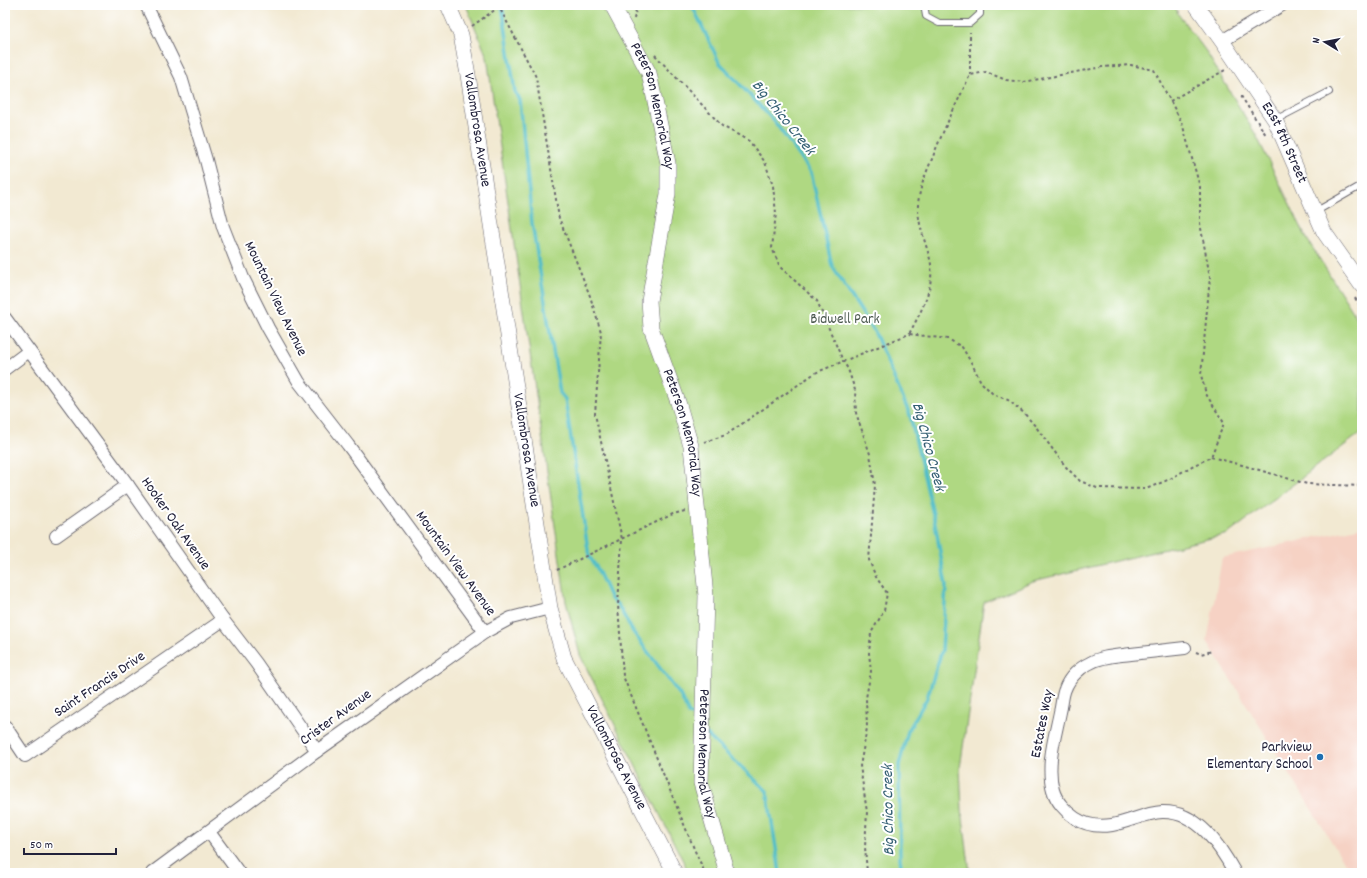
<svg xmlns="http://www.w3.org/2000/svg" width="1367" height="878" font-family="Dekko,sans-serif">
  <style>
    .built { fill: #f6d2c4 }
    .green { fill: #afd882; stroke: #687d5e }
    .lines { fill: none; stroke-linecap: round; stroke-linejoin: round }
    .stream { stroke: #51bec9; stroke-width: 3.5 }
    .service-casing { stroke: #6b6870; stroke-width: 8 }
    .minor-casing { stroke: #6b6870; stroke-width: 14 }
    .tertiary-casing { stroke: #6b6870; stroke-width: 16 }
    .path { stroke: #6b6870; stroke-width: 2; stroke-dasharray: 3 3; stroke-linecap: butt }
    .service { stroke: #fff; stroke-width: 6 }
    .minor { stroke: #fff; stroke-width: 12 }
    .tertiary { stroke: #fff; stroke-width: 15 }
    .poi-dot { fill: #1f6fb2; stroke: #fff; stroke-width: 1.5 }
    .labels { text-anchor: middle; dominant-baseline: central; stroke-width: 4; stroke-linejoin: round; paint-order: stroke }
    .street-label { font-size: 15px; fill: #22223b; stroke: #fff }
    .park-label { font-size: 15px; fill: #4c5950; stroke: #fff }
    .poi-label { font-size: 15px; fill: #22223b; stroke: #fff; text-anchor: end }
    .water-label { font-size: 16px; font-style: italic; fill: #356074; stroke: #fff }
  </style>
  <rect width="100%" height="100%" fill="#fff"/>
  <filter id="ink" filterUnits="userSpaceOnUse"><feTurbulence type="fractalNoise" baseFrequency=".025" numOctaves="2"/><feDisplacementMap in="SourceGraphic" scale="8" xChannelSelector="R" yChannelSelector="G"/><feConvolveMatrix kernelMatrix="1 2 1 2 8 2 1 2 1" color-interpolation-filters="sRGB"/></filter>
  <filter id="wash" filterUnits="userSpaceOnUse"><feTurbulence type="fractalNoise" baseFrequency=".012" numOctaves="4" result="noise"/><feDisplacementMap in="SourceGraphic" scale="16" xChannelSelector="R" yChannelSelector="G"/><feGaussianBlur stdDeviation="0.9" result="paint"/><feColorMatrix in="noise" values="0 0 0 0 0 0 0 0 0 0 0 0 0 0 0 0 0 1.4 0 .05"/><feComposite in="paint" operator="in"/></filter>
  <g filter="url(#wash)">
    <rect width="100%" height="100%" fill="#f2e9d2"/>
    <path class="built" d="M1362,527V873H1351L1207,641L1222,558Z"/>
    <path class="green" d="M466,5H1175L1178,14L1205,50L1256,135L1307,239L1362,326V432L1228,534L1033,581L984,602L960,768L962,810L970,873H689L580,655L566,602L487,57Z"/>
    <g class="lines">
      <g class="stream">
        <path d="M502,5L515,92L520,100L532,223L560,393L565,399L589,556L597,568L611,599L618,605L633,632L680,695L689,714L696,716L698,719"/>
        <path d="M692,5L719,62L774,121L811,172L832,266L875,333L910,415L935,523L946,586L942,650L927,698L908,731L899,765L900,858L902,873"/>
        <path d="M707,735L767,791L780,873"/>
      </g>
    </g>
  </g>
  <g filter="url(#ink)">
    <g class="lines">
      <defs>
        <g id="service">
          <path d="M924,5L926,16L939,23H970L980,14V5"/>
          <path d="M1275,120L1329,92"/>
          <path d="M1315,212L1362,185"/>
        </g>
        <g id="minor">
          <path d="M146,5L181,77L206,160L223,227L243,278L268,328L299,382L348,445L485,632"/>
          <path d="M1222,41L1282,5"/>
          <path d="M5,318L128,485L223,620L256,663L317,751"/>
          <path d="M5,369L29,351"/>
          <path d="M56,536L128,485"/>
          <path d="M1185,648C1167,650 1149,652 1131,654C1117,656 1102,656 1090,663C1079,668 1069,678 1065,689C1062,696 1062,705 1060,712C1055,737 1046,765 1053,790C1056,801 1066,812 1075,818C1087,826 1099,827 1112,825C1129,822 1145,813 1162,812C1198,811 1220,846 1235,873"/>
          <path d="M5,726L25,756L223,620"/>
          <path d="M209,832L239,873"/>
          <path d="M152,873L317,751L485,632L511,618L550,608"/>
        </g>
        <g id="tertiary">
          <path id="s1" d="M448,5L461,35L468,75L550,608L564,658L675,873"/>
          <path id="s2" d="M612,5L649,73L668,163V194L649,301L651,328L678,402L691,446L706,596L701,783L727,873"/>
          <path id="s3" d="M1196,5L1222,41L1275,120L1324,232L1362,286"/>
        </g>
      </defs>
      <use href="#service" class="service-casing"/>
      <use href="#minor" class="minor-casing"/>
      <use href="#tertiary" class="tertiary-casing"/>
      <g class="path">
        <path d="M498,5L536,77L559,218L590,296L601,332L595,414L622,539L618,605L623,676L695,851L705,873"/>
        <path d="M634,19L637,5"/>
        <path d="M472,26L499,7"/>
        <path d="M655,55L722,126L749,141L765,162L773,186L776,213L772,248L780,267L817,301L843,361L848,369L855,390L856,413L870,454L875,485L869,560L876,577L887,593L884,611L871,633L869,653L871,671L866,698L867,728L860,766L867,812L865,847L867,873"/>
        <path d="M970,75V32"/>
        <path d="M1241,96L1266,135"/>
        <path d="M1170,101L1225,70"/>
        <path d="M1355,298L1362,309"/>
        <path d="M704,442L726,435L815,373L909,334L948,339L962,347L972,364L981,382L993,394L1008,400L1024,413L1036,427L1066,467L1080,481L1097,488L1146,489L1170,479L1192,466L1211,457L1224,423L1206,394L1201,375L1210,277L1200,223V187L1182,123L1154,70L1131,65L1102,67L1024,82L1006,80L986,72L970,75C957,103 943,130 932,159C926,173 919,189 918,205C917,221 926,244 930,259C936,285 921,312 909,334"/>
        <path d="M1211,457L1242,465L1307,484L1362,486"/>
        <path d="M557,570L673,514L685,511"/>
        <path d="M1196,652L1201,654L1212,651"/>
      </g>
      <use href="#service" class="service"/>
      <use href="#minor" class="minor"/>
      <use href="#tertiary" class="tertiary"/>
    </g>
  </g>
  <circle class="poi-dot" cx="1320" cy="757" r="4"/>
  <g class="labels">
    <g class="street-label">
      <text stroke="none"><textPath href="#s2" startOffset="110">Peterson Memorial Way</textPath></text>
      <text stroke="none"><textPath href="#s1" startOffset="129">Vallombrosa Avenue</textPath></text>
      <text stroke="none"><textPath href="#s3" startOffset="164">East 8th Street</textPath></text>
      <text transform="translate(275 299) rotate(64)">Mountain View Avenue</text>
      <text stroke="none"><textPath href="#s2" startOffset="446">Peterson Memorial Way</textPath></text>
      <text stroke="none"><textPath href="#s1" startOffset="453">Vallombrosa Avenue</textPath></text>
      <text transform="translate(175 524) rotate(55)">Hooker Oak Avenue</text>
      <text transform="translate(455 564) rotate(54)">Mountain View Avenue</text>
      <text transform="translate(100 685) rotate(-34)">Saint Francis Drive</text>
      <text transform="translate(336 718) rotate(-36)">Crister Avenue</text>
      <text transform="translate(1043 724) rotate(-79)">Estates Way</text>
      <text stroke="none"><textPath href="#s2" startOffset="770">Peterson Memorial Way</textPath></text>
      <text stroke="none"><textPath href="#s1" startOffset="777">Vallombrosa Avenue</textPath></text>
    </g>
    <g class="park-label">
      <text x="845" y="320">Bidwell Park</text>
    </g>
    <g class="poi-label">
      <text x="1312" y="748">Parkview<tspan x="1312" dy="17">Elementary School</tspan></text>
    </g>
    <g class="water-label">
      <text transform="translate(783 118) rotate(51)">Big Chico Creek</text>
      <text transform="translate(928 447) rotate(75)">Big Chico Creek</text>
      <text transform="translate(889 810) rotate(-91)">Big Chico Creek</text>
    </g>
  </g>
  <rect width="1367" height="878" fill="none" stroke="#fff" stroke-width="20"/>
  <g transform="translate(1325 42) rotate(280)" stroke="#ffffff" stroke-width="3" paint-order="stroke">
  <path d="M0-3L7 15L0 10L-7 15Z" fill="#22223b"/>
  <text y="-6" font-size="11" font-weight="bold" text-anchor="middle" fill="#22223b">N</text>
  </g>
  <path d="M24 848v6h92v-6" fill="none" stroke="#22223b" stroke-width="2"/>
  <text x="30" y="848" font-size="12" fill="#22223b" stroke="#ffffff" stroke-width="3" paint-order="stroke">50 m</text>
</svg>
